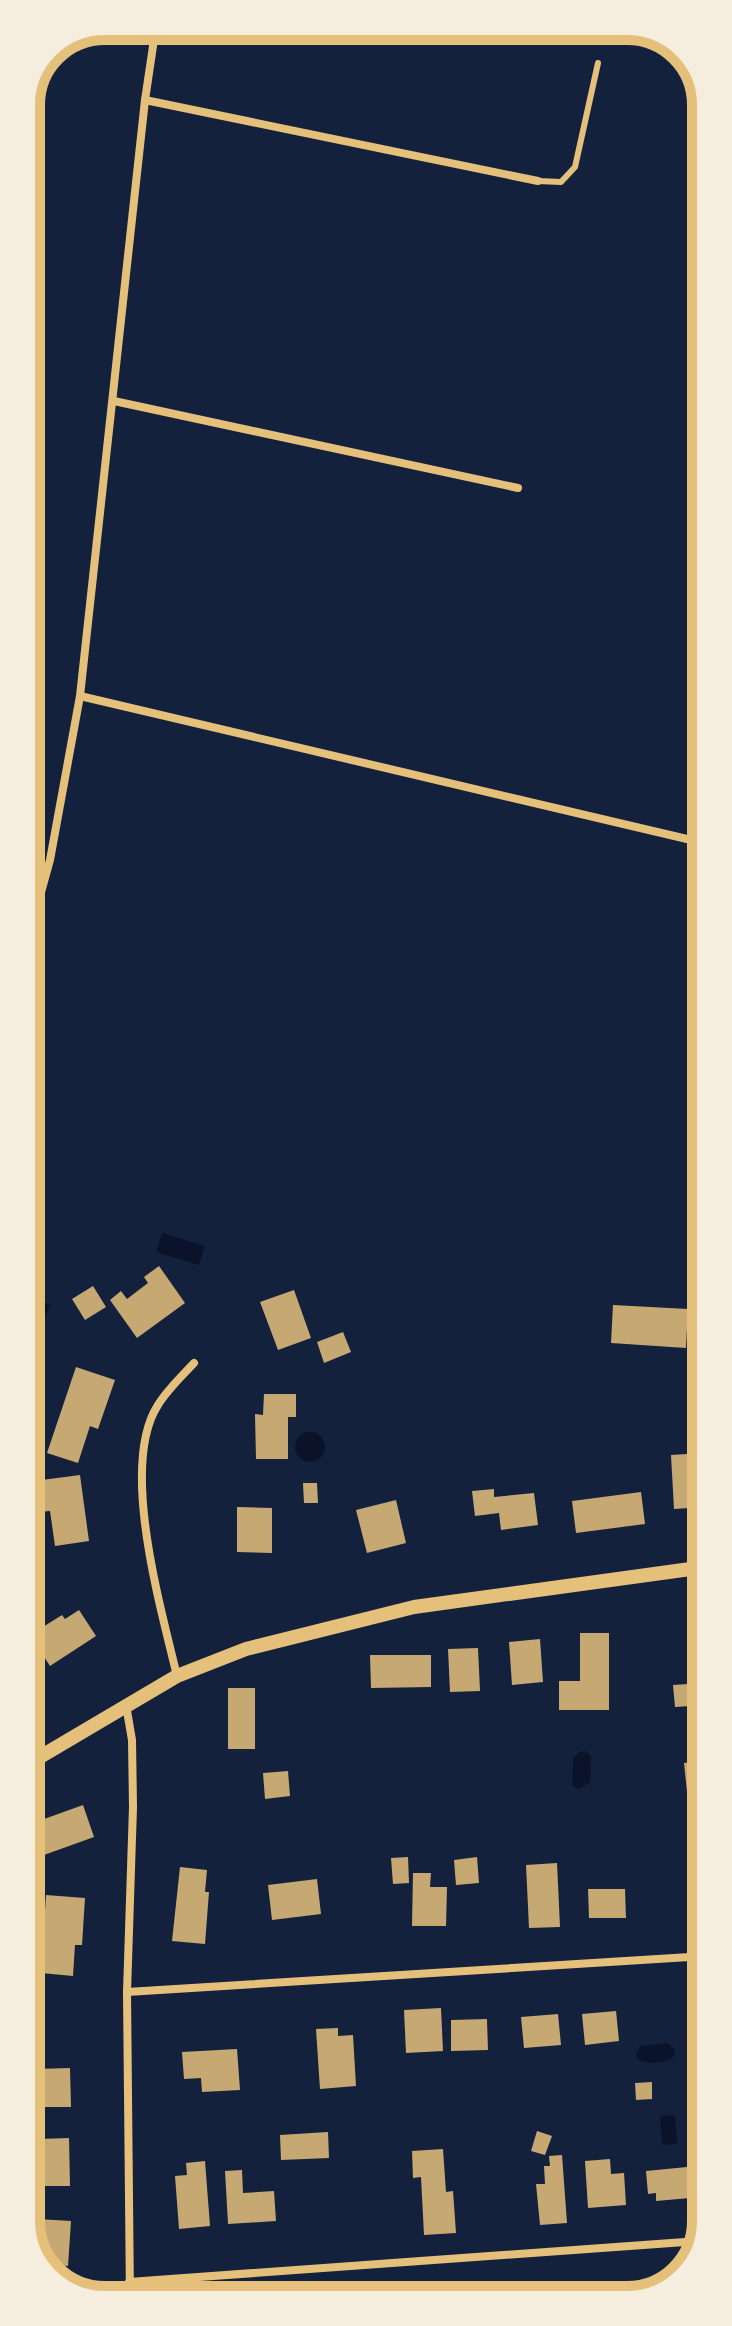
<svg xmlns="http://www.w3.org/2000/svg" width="732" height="2326" font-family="Helvetica,sans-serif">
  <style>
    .water { fill: #0b132b }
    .building { fill: #c6a872 }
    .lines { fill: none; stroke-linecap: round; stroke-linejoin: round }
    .service { stroke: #e5c07b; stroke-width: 6 }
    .minor { stroke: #e5c07b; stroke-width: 8 }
    .tertiary { stroke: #e5c07b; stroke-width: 14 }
    .rim { fill: none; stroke: #e5c07b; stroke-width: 10 }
  </style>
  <rect width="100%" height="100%" fill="#14213d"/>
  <g class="water">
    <path d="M162,1233L205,1246L199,1265L156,1252Z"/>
    <path d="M28,1296L50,1305L33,1349L28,1346Z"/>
    <circle cx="310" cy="1447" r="15"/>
    <path d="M586,1751L591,1756L590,1782L579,1789L572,1786L573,1759L579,1752Z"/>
    <path d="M667,2043L675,2049L674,2056C666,2064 649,2064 638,2060L636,2054L640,2046Z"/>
    <path d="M675,2115L677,2144L662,2145L660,2116Z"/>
  </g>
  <g class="building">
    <path d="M27,1199L37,1202L28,1230H27Z"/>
    <path d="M159,1266L185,1303L137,1338L110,1300L121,1291L127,1299L148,1283L144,1277Z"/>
    <path d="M93,1286L106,1307L85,1320L72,1299Z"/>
    <path d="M294,1290L311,1338L278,1350L260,1302Z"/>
    <path d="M613,1305L688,1309L686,1348L611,1343Z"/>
    <path d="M343,1332L351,1352L324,1363L317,1342Z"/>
    <path d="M76,1367L115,1380L98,1429L90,1426L78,1463L47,1453Z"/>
    <path d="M264,1394H296V1417H288V1459H256L255,1414L263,1415Z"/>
    <path d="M702,1453L705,1507L674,1509L671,1455Z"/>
    <path d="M80,1475L89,1541L55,1546L50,1511L38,1512L34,1481Z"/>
    <path d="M303,1483H317L318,1503H304Z"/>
    <path d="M494,1489V1497L534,1493L538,1525L501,1530L499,1513L475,1516L472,1491Z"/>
    <path d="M641,1492L645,1524L576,1533L572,1501Z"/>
    <path d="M396,1500L406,1543L367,1553L356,1510Z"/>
    <path d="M237,1507L272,1508V1553L237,1552Z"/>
    <path d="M79,1610L96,1636L50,1666L30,1635L62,1615L65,1619Z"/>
    <path d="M705,1626V1680L691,1681L687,1627Z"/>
    <path d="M580,1633H609V1710H559V1681H580Z"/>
    <path d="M540,1639L543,1682L512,1685L509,1642Z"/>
    <path d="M478,1648L480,1691L450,1692L448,1649Z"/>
    <path d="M370,1655H431V1687L371,1688Z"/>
    <path d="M688,1684L690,1706L675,1707L673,1685Z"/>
    <rect x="228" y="1688" width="27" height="61"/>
    <path d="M705,1760V1799L688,1801L684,1763Z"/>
    <path d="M288,1771L290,1796L265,1799L263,1773Z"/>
    <path d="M83,1805L94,1837L44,1855L33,1823Z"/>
    <path d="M408,1857L409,1883L393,1884L391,1858Z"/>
    <path d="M477,1857L479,1883L456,1885L454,1860Z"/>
    <path d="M557,1863L560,1927L529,1928L526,1865Z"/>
    <path d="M180,1867L207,1870L205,1892H209L205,1944L172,1941Z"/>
    <path d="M413,1873H431L430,1887H447L446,1926H412Z"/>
    <path d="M317,1879L321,1914L272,1920L268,1885Z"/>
    <path d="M588,1889H625L626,1918H589Z"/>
    <rect x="699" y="1891" width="7" height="30"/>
    <path d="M46,1895L85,1898L82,1945H75L73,1976L41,1973Z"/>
    <path d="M441,2008L443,2051L406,2053L404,2010Z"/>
    <path d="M698,2008H706V2058L701,2059Z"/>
    <path d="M616,2011L619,2041L585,2045L582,2014Z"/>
    <path d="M558,2014L561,2045L524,2048L521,2017Z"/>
    <path d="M487,2019L488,2050L451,2051V2020Z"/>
    <path d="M338,2028V2036L353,2035L356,2086L320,2089L316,2029Z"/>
    <path d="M237,2049L240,2090L202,2092L201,2078L184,2079L182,2052Z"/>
    <path d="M70,2068L71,2107H37L36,2069Z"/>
    <path d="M652,2082V2099L636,2100L635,2083Z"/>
    <path d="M537,2131L552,2136L545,2155L531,2151Z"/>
    <path d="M328,2132L329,2158L281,2160L280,2135Z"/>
    <path d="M69,2138L70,2186H39V2139Z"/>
    <path d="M443,2149L446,2192L453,2191L456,2233L424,2235L421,2177L413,2178L412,2151Z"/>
    <path d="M562,2155L567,2223L540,2225L536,2184H545L544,2166H550L549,2156Z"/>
    <path d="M610,2159L611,2174L624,2173L626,2205L588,2208L585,2161Z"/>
    <path d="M205,2161L210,2226L179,2229L175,2176L187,2175L186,2163Z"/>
    <path d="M687,2167L690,2198L656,2201V2193L648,2194L646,2171Z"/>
    <path d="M242,2170L243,2193L274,2191L276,2221L228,2224L225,2171Z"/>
    <path d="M37,2219L71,2221L68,2266L56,2265V2278L51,2277L35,2251Z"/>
    <path d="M572,2294V2298H545V2295Z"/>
  </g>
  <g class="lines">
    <path class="service" d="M538,181L561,182L575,167L598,63"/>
    <g class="minor">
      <path d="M145,100L538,181"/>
      <path d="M114,401L518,488"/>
      <path d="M80,696L704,843"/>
      <path d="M27,943L50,860L80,696L145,100L156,26"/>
      <path d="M177,1676C161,1608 119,1465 158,1405C167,1390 182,1376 194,1363"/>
      <path d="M126,1705L132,1740L133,1807L127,1992L130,2300"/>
      <path d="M127,1992L706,1956"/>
      <path d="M129,2282L699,2241"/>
    </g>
    <path class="tertiary" d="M28,1764L177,1676L246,1649L414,1607L705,1567"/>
  </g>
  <path d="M0 0H732V2326H0ZM105 40H627A65 65 0 0 1 692 105V2221A65 65 0 0 1 627 2286H105A65 65 0 0 1 40 2221V105A65 65 0 0 1 105 40Z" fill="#f5edde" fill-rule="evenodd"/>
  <path class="rim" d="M105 40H627A65 65 0 0 1 692 105V2221A65 65 0 0 1 627 2286H105A65 65 0 0 1 40 2221V105A65 65 0 0 1 105 40Z"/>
</svg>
